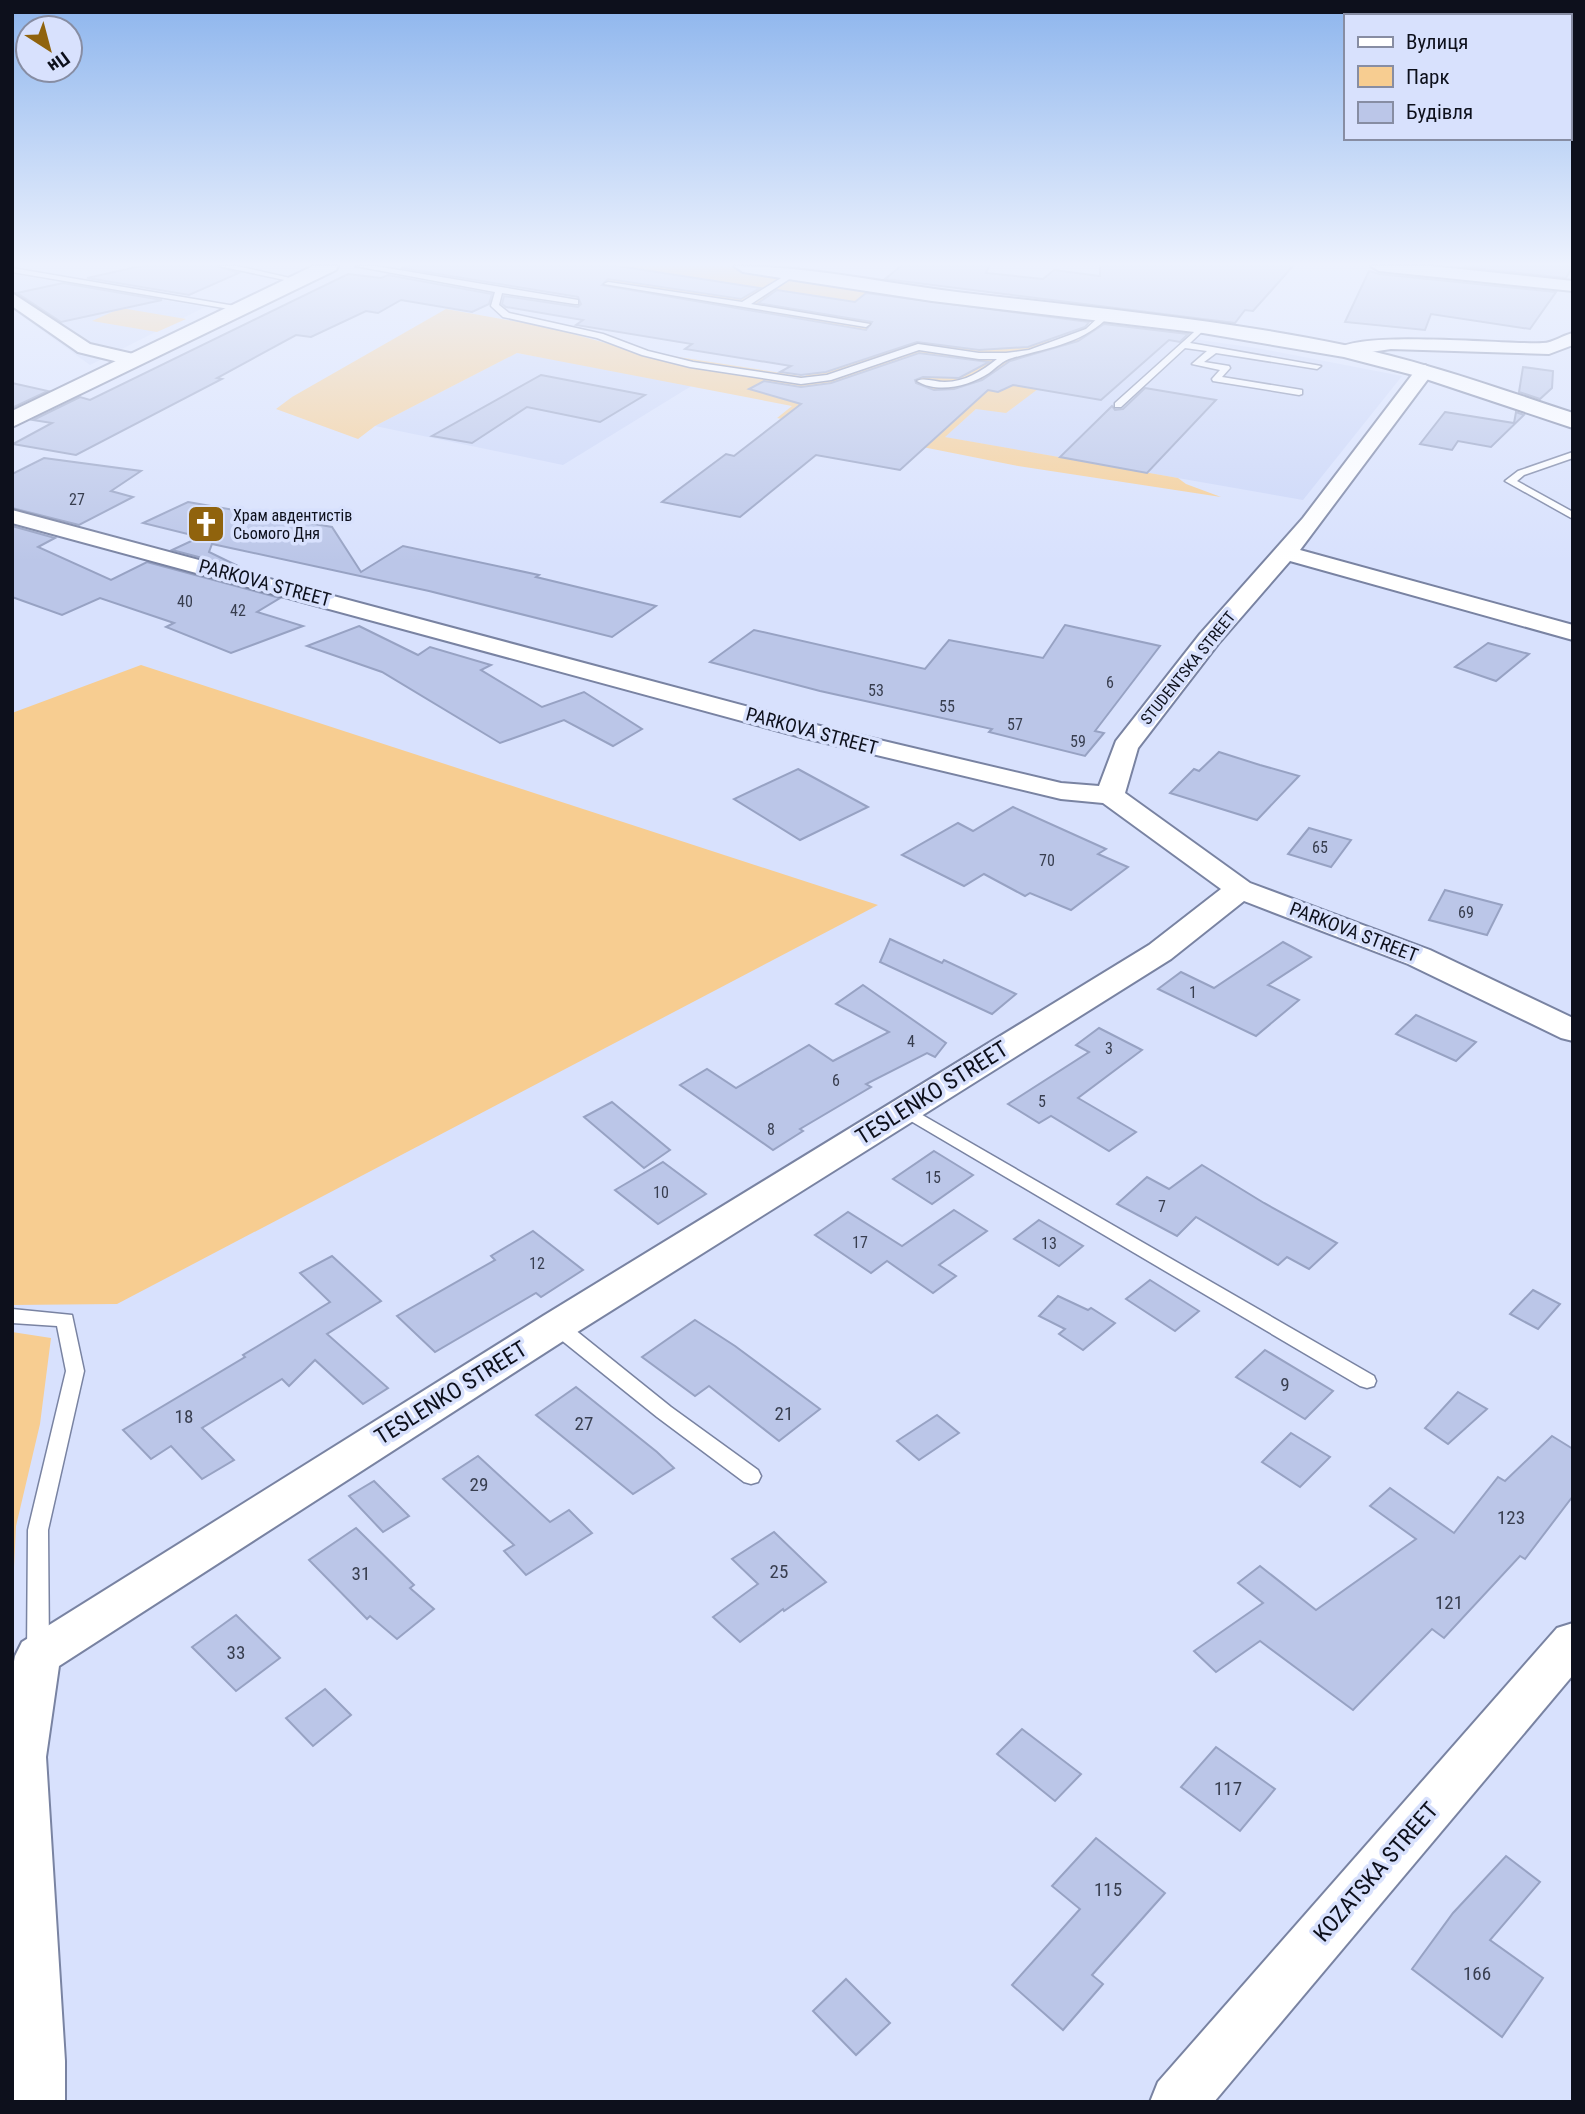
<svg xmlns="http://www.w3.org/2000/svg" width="1585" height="2114" font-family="'Roboto Condensed',sans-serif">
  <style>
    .built { fill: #cbd6f8 }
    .green { fill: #f7cd91 }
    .building { fill: #bbc6e8; stroke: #97a2c3; stroke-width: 2 }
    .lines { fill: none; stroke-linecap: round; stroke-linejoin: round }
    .lane-casing { stroke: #7983a2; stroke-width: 3 }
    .street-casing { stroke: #7983a2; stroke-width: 4 }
    .secondary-casing { stroke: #7983a2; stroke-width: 4 }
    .lane { fill: #fff; fill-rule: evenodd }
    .street { fill: #fff; fill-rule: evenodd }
    .secondary { fill: #fff; fill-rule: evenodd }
    .labels { text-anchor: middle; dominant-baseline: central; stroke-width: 7; stroke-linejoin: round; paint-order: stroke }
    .number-label { font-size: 16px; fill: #383e4f }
    .far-poi-label { font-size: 16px; fill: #0d101c; stroke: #d8e1fd; text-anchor: start }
    .far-street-label { font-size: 16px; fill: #0d101c; stroke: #d8e1fd }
    .street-label { font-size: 19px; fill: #0d101c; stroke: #d8e1fd }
    .near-number-label { font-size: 19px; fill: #383e4f }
    .near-street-label { font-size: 23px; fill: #0d101c; stroke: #d8e1fd }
  </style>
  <rect width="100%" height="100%" fill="#d8e1fd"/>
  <g class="built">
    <path d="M12,274L205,307L90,365L12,309Z"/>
    <path d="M1113,327L1262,349L1402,376L1303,500L944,437L976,409Z"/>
    <path d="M517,353L669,381L693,385L563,465L375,426Z"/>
  </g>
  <g class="green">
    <path d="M621,266H723L957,301L943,308L1025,342L1049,340L1061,347L1101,329L1038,389L1006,413L976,409L945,437L1178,478L1186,484L1221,497L1018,466L777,418L792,406L517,353L375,426L358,439L276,409L292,397L446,309L552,328L627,349L807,377L803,373L807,369L616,309L592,279Z"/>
    <path d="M121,308L186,319L157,332L92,321Z"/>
    <path d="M141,665L878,905L117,1304L12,1305V713Z"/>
    <path d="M12,1332L51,1338L40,1424L16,1526L12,1609Z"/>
  </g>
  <g class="building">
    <path d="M141,266H217L239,273L189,295L87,278Z"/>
    <path d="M404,266H618L760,288L741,299L608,279L602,285L866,330L872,322L758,303L777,290L855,302L866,293L1089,322L1085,327L1028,347L979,350L917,342L826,372L801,375L780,372L791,366L685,349L692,344L576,325L583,320L506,307L502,304L504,296L578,307L581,304L578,297L402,268Z"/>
    <path d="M901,266H989L986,273L1043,279L1054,270L1100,276V266H1293L1253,311L1245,310L1235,323L885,279Z"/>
    <path d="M1573,266L1566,278L1465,267V266Z"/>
    <path d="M1369,271L1379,274L1556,292L1530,329L1431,314L1425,330L1345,322Z"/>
    <path d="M348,274L381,278L388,275L492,294L489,304L472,312L401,300L378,313L366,311L311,337L296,335L217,378L222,379L76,455L13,444L52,423L33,420L80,397L90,400Z"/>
    <path d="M63,283L162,300L61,322L17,293Z"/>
    <path d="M1104,324L1188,334L1180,342L1169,340L1101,400L1013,385L998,392L988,390L900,470L816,455L740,517L662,502L726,454L734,456L801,404L749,389L764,381L801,387L831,383L919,353L989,362L959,378L923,377L915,380L916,383L934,390L954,389L982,380L1010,361L1078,341Z"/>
    <path d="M1523,367L1553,371L1552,388L1540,399L1519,392Z"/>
    <path d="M541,375L645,395L600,422L527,407L472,443L432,436Z"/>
    <path d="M12,383L48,391L12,408Z"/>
    <path d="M1145,388L1216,400L1147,473L1060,457L1112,406L1115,410L1123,409Z"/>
    <path d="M1445,412L1514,423L1516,412L1524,415L1491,447L1458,441L1452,450L1420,444Z"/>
    <path d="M44,458L141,471L111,491L133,497L79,525L12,508V474Z"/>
    <path d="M188,502L332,527L361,572L403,546L539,575L536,577L656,606L612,637L429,591L212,544L209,552L244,569L172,550L200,537L143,523Z"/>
    <path d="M12,526L55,538L38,547L111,580L147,562L280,598L257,612L303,626L231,653L166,627L174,623L100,598L62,615L12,597Z"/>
    <path d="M1065,625L1160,646L1095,731L1104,733L1085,756L989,732L992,729L820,691L710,662L754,630L925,669L949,640L1043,658Z"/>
    <path d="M359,626L418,655L430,647L491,665L481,670L542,707L584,692L642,729L613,746L564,720L500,743L382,672L307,646Z"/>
    <path d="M1488,643L1529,654L1496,681L1455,667Z"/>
    <path d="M1219,752L1260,765L1299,776L1257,820L1170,793L1194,769L1199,771Z"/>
    <path d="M798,769L868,807L800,840L734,799Z"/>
    <path d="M1013,807L1106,849L1098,854L1128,867L1071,910L1030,893L1025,896L984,874L964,886L902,855L958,823L973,831Z"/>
    <path d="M1309,828L1351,840L1331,867L1288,854Z"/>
    <path d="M1445,890L1502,905L1487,935L1429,920Z"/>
    <path d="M890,939L942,963L944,960L1016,994L992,1014L880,962Z"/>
    <path d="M1283,942L1311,957L1268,985L1299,1000L1256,1036L1158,989L1181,972L1214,988Z"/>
    <path d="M863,985L946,1043L935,1057L927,1053L866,1084L871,1087L800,1129L803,1131L773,1150L680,1085L707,1069L736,1088L809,1045L833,1061L889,1032L836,1004Z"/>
    <path d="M1416,1015L1476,1042L1456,1061L1396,1034Z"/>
    <path d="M1099,1028L1142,1050L1078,1098L1136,1132L1109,1151L1051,1116L1039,1123L1008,1104L1089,1052L1076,1045Z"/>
    <path d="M612,1102L670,1150L644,1168L584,1117Z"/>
    <path d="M934,1151L973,1175L932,1204L893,1179Z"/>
    <path d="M663,1162L706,1194L658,1224L615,1190Z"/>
    <path d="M1202,1165L1264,1203L1337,1243L1309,1269L1287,1257L1278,1265L1196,1217L1177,1236L1117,1204L1147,1177L1169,1189Z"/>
    <path d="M954,1210L987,1231L939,1265L956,1276L933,1293L887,1261L871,1273L815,1235L848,1212L902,1246Z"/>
    <path d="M1039,1220L1083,1246L1059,1266L1014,1239Z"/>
    <path d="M533,1231L583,1270L541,1297L536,1293L435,1352L397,1316L495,1260L491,1256Z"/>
    <path d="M332,1256L381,1301L327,1334L388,1388L363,1404L315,1360L289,1386L282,1379L202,1428L234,1460L202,1479L171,1446L151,1459L123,1430L245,1357L243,1355L330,1302L300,1273Z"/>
    <path d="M1150,1280L1199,1311L1175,1331L1126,1299Z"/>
    <path d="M1533,1290L1560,1304L1538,1329L1510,1314Z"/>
    <path d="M1058,1296L1088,1310L1091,1308L1115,1323L1083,1350L1059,1334L1065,1329L1039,1316Z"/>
    <path d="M695,1320L735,1346L820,1409L779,1441L709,1386L695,1396L642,1357Z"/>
    <path d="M1265,1350L1333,1391L1305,1419L1236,1377Z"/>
    <path d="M576,1387L657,1452L674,1468L633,1494L536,1415Z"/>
    <path d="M1458,1392L1487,1409L1448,1444L1425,1428Z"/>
    <path d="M937,1415L959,1433L919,1460L897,1441Z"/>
    <path d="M1291,1433L1330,1457L1300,1487L1262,1462Z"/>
    <path d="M1552,1436L1573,1449V1496L1525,1559L1520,1556L1444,1638L1432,1629L1353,1710L1260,1641L1216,1672L1194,1651L1263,1603L1238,1583L1260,1566L1316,1610L1416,1539L1370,1506L1390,1488L1454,1533L1498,1477L1505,1481Z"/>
    <path d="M478,1456L550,1522L569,1510L592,1533L526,1575L504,1551L514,1545L443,1479Z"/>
    <path d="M374,1481L409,1516L383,1532L349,1496Z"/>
    <path d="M356,1528L414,1585L410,1588L434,1609L397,1639L370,1616L367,1619L309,1560Z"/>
    <path d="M774,1532L826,1582L784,1611L783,1609L740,1642L713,1617L758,1584L732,1559Z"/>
    <path d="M236,1615L280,1658L236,1691L192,1647Z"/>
    <path d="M325,1689L351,1715L313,1746L286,1718Z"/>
    <path d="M1022,1729L1081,1774L1055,1801L997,1754Z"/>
    <path d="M1216,1747L1275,1789L1240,1831L1181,1787Z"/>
    <path d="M1096,1838L1165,1893L1092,1975L1103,1984L1063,2030L1012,1985L1080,1909L1052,1886Z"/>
    <path d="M1506,1856L1540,1882L1490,1940L1543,1978L1502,2037L1412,1969L1453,1913Z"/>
    <path d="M846,1979L890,2023L856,2055L813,2011Z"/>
  </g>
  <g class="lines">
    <defs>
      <g id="lane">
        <path d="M219,266H237L303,281L299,283Z"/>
        <path d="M355,266H375L578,300V304H575L502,293L499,305L509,313L603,334L648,351L693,362L801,378L827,375L918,344L979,353H1006L1029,350L1086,329L1103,313L1110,315C1085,343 1047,348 1012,358C1003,360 996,368 989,373C969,386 938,394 917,381C924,377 935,382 945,382C965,382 982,371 997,359H979L919,350L831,380L801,384L690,367L642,355L597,338L503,317L491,306L495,292Z"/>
        <path d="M12,268L241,307L245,309L241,311L12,272Z"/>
        <path d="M791,272L794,276L751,304L870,324L866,327L604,284L608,282L742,302Z"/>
        <path d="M1203,324L1207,327L1190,343L1321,366L1317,369L1216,353L1204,362L1229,366L1230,368L1222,377L1302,390V394L1299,395L1213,381L1212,379L1220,370L1192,364L1207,351L1185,348L1121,407H1115V403Z"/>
        <path d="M1573,452V458L1524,475L1517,481L1573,512V519L1505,481L1518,471Z"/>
        <path d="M905,1105L1374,1376L1376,1381L1374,1386L1367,1388L1360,1386L899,1114L897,1110Z"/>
        <path d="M12,1309L72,1315L84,1371L48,1530L49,1654L46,1661L38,1663L30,1661L27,1654L28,1530L66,1371L57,1326L12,1323Z"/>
        <path d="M557,1319L564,1321L671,1407L758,1470L761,1476L758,1482L751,1484L744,1482L657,1417L550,1331L548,1326L550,1321Z"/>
      </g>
      <g id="street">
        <path d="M1371,266H1431L1573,281V291L1379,271Z"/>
        <path d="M12,293L90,344L142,356L144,360L135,366L78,352L12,306Z"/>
        <path d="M1573,333V345L1549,354L1391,349L1344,356L1335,351C1353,329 1508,345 1543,343C1553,343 1563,335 1573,333Z"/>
        <path d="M1425,365L1434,371L1300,550L1573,625V640L1290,561L1218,644L1138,748L1125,793L1250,883L1430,950L1573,1018V1041L1561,1038L1408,964L1244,901L1171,959L571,1336L59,1666L46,1757L65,2061V2102H12V1672L15,1656L22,1642L543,1316L1149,945L1221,889L1103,803L1061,799L801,737L12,523V510L816,725L1061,783L1099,786L1116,741L1200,634L1303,518L1418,367Z"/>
        <path d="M1573,1623V1675L1214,2102H1150L1158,2082L1557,1628Z"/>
      </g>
      <g id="secondary">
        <path d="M313,266H338L336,270L12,427V411Z"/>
        <path d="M734,266C812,266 888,284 965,293C1092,308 1219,319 1344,345C1422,361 1497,388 1573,413V428L1417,376L1344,357L1203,333L932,301L743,272Z"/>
      </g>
    </defs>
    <use href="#lane" class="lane-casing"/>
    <use href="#street" class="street-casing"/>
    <use href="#secondary" class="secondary-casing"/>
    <use href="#lane" class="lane"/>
    <use href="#street" class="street"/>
    <use href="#secondary" class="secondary"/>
  </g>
  <linearGradient id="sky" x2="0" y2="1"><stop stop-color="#8db5ed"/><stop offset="0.47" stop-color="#edf2fe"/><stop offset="1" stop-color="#edf2fe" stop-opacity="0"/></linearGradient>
  <rect width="1585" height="562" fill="url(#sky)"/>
  <defs>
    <symbol id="church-square" viewBox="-11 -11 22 22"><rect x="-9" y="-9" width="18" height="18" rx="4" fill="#90630d" stroke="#d8e1fd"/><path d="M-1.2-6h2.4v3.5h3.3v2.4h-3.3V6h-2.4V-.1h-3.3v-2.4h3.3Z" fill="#fff"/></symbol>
  </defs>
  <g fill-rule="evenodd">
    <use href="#church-square" x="184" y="502" width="44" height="44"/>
  </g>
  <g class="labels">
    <g class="number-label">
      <text x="77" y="499">27</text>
      <text x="185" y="601">40</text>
      <text x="238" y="610">42</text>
      <text x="1110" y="682">6</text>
      <text x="876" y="690">53</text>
      <text x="947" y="706">55</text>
      <text x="1015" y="724">57</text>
      <text x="1078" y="741">59</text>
      <text x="1320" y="847">65</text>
      <text x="1047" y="860">70</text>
      <text x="1466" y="912">69</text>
      <text x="1193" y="992">1</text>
      <text x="911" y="1041">4</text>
      <text x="1109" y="1048">3</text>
      <text x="836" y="1080">6</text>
      <text x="1042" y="1101">5</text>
      <text x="771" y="1129">8</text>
      <text x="933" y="1177">15</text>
      <text x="661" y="1192">10</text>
      <text x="1162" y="1206">7</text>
      <text x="860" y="1242">17</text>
      <text x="1049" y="1243">13</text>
      <text x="537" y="1263">12</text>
    </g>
    <g class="far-poi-label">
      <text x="233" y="515">Храм авдентистів<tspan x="233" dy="18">Сьомого Дня</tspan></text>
    </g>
    <g class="far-street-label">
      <text transform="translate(1188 668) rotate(-51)">STUDENTSKA STREET</text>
    </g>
    <g class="street-label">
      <text transform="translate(265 583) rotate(15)">PARKOVA STREET</text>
      <text transform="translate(812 731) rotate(15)">PARKOVA STREET</text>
      <text transform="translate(1354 932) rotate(21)">PARKOVA STREET</text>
    </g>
    <g class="near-number-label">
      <text x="1285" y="1384">9</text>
      <text x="784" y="1413">21</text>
      <text x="184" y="1416">18</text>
      <text x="584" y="1423">27</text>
      <text x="479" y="1484">29</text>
      <text x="1511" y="1517">123</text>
      <text x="779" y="1571">25</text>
      <text x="361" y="1573">31</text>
      <text x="1449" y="1602">121</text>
      <text x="236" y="1652">33</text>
      <text x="1228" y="1788">117</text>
      <text x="1108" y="1889">115</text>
      <text x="1477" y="1973">166</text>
    </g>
    <g class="near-street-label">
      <text transform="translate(932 1093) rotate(-32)">TESLENKO STREET</text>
      <text transform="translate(451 1393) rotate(-32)">TESLENKO STREET</text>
      <text transform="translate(1376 1872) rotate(-49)">KOZATSKA STREET</text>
    </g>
  </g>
  <rect width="1585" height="2114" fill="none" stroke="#0d101c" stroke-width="28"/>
  <rect x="1344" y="14" width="228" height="126" fill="#d8e1fd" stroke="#878da3" stroke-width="2"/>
  <rect x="1358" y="37" width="35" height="10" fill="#ffffff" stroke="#878da3" stroke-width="2"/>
  <text x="1406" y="49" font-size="21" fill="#0d101c">Вулиця</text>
  <rect x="1358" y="66" width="35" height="21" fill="#f7cd91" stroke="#878da3" stroke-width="2"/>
  <text x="1406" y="84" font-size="21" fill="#0d101c">Парк</text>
  <rect x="1358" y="102" width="35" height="21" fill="#bbc6e8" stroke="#878da3" stroke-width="2"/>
  <text x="1406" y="119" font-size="21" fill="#0d101c">Будівля</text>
  <g transform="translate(49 49) rotate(144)"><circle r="33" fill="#d8e1fd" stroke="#878da3" stroke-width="2"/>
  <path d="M0-5L12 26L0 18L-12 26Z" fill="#90630d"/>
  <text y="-10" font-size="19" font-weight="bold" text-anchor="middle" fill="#0d101c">Пн</text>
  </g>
</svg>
